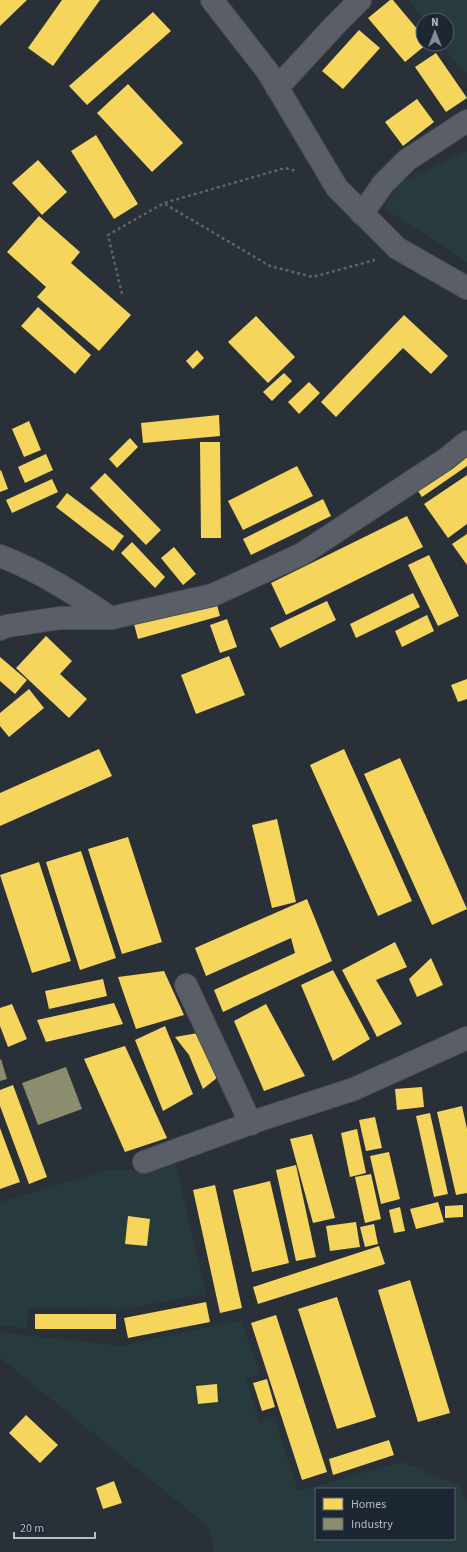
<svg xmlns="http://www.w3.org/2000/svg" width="467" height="1552" font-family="'Source Sans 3',sans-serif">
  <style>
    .green { fill: #273a3e; fill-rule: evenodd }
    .homes { fill: #f6d55c }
    .industry { fill: #8c8c6e }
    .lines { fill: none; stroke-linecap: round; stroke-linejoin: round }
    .minor-casing { stroke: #484c53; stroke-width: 24 }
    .path { stroke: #5d636a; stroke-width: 2.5; stroke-dasharray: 3 3; stroke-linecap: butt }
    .minor { stroke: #5a5e66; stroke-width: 22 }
  </style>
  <rect width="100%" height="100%" fill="#2a3038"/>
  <g class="green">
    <path d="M409,0H467V72L464,74L442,44H447V20H424Z"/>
    <path d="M467,151V262L384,208L399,183Z"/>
    <path d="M175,1161L206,1294L123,1309L29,1308L27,1328L0,1326V1202L111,1169L140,1171Z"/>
    <path d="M241,1320L260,1374L246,1379L259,1422L274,1417L298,1491L402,1462L461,1486L467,1501V1552H214L208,1526L0,1358V1332L120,1346ZM316,1489H454V1539H316Z"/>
  </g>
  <g class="homes">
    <path d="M0,0H27L0,26Z"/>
    <path d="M62,0H100L53,66L28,48Z"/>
    <path d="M390,0H393L423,36V44H427L405,62L368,18Z"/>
    <path d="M153,12L171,31L87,105L69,86Z"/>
    <path d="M359,30L380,48L343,89L322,71Z"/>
    <path d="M436,53L467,98L446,112L415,67Z"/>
    <path d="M128,84L183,143L152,172L97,113Z"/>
    <path d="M417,99L434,122L403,146L385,122Z"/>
    <path d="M96,135L138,204L114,219L71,151Z"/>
    <path d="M38,160L67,192L42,215L12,183Z"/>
    <path d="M39,216L80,252L71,263L131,315L99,351L37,297L46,287L7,252Z"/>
    <path d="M38,307L91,355L75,374L21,326Z"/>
    <path d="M404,315L448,356L431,374L403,348L336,417L321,402Z"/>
    <path d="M256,316L295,357L268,383L228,342Z"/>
    <path d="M197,350L204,358L193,369L186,361Z"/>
    <path d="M284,373L292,381L272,401L263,392Z"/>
    <path d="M309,382L320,393L299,414L288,402Z"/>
    <path d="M219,415L220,436L143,443L141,423Z"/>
    <path d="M29,421L41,450L24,457L12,429Z"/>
    <path d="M130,438L138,447L117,468L109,459Z"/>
    <path d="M200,442H220L221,538H201Z"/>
    <path d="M467,452V466L422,497L416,488Z"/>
    <path d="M46,454L53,470L25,483L18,467Z"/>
    <path d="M297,466L313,496L243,530L228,501Z"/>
    <path d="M1,470L8,489L0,492V471Z"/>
    <path d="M105,473L161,530L146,545L90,488Z"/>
    <path d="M467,475V524L448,538L424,504Z"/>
    <path d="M52,479L58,492L12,513L6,500Z"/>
    <path d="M67,493L124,536L113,551L56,507Z"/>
    <path d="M323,499L331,516L251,555L243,539Z"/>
    <path d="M407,516L423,547L286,615L271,583Z"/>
    <path d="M467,534V565L452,544Z"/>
    <path d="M132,542L165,577L155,588L121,553Z"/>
    <path d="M174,547L196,574L183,585L161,558Z"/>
    <path d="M429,555L459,616L438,626L408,565Z"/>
    <path d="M413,593L420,607L356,638L350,624Z"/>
    <path d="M216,601L220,616L138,639L134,624Z"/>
    <path d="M327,601L336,620L280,648L270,628Z"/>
    <path d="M427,615L434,631L402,647L395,631Z"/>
    <path d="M227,619L237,647L220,653L210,625Z"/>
    <path d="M46,636L72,661L60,674L87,699L69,718L16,668Z"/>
    <path d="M229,656L245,695L196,714L181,675Z"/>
    <path d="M0,657L27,680L15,694L0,681Z"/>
    <path d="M467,679V699L458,702L451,685Z"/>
    <path d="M29,689L44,708L9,737L0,726V713Z"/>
    <path d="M99,749L112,776L0,826V793Z"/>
    <path d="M344,749L412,901L378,916L310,765Z"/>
    <path d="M400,758L467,909L432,925L364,774Z"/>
    <path d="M277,819L296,902L272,908L252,825Z"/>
    <path d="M128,837L162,942L122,954L88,849Z"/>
    <path d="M81,851L116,958L80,970L46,862Z"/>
    <path d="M39,862L71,961L32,973L0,875Z"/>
    <path d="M307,899L332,961L223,1012L214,990L295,953L291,938L206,976L195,948Z"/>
    <path d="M395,942L407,967L376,980L402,1024L377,1037L342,970Z"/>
    <path d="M431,958L443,985L417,997L409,979Z"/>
    <path d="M333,970L370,1039L333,1061L301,985Z"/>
    <path d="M164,971L184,1015L136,1029L118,977Z"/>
    <path d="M103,979L107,996L49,1009L45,991Z"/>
    <path d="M114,1003L123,1024L46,1042L37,1020Z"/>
    <path d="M12,1004L27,1039L8,1047L0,1026V1008Z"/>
    <path d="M266,1004L305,1076L264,1091L234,1021Z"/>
    <path d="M165,1026L193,1094L163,1111L135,1040Z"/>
    <path d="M198,1033L218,1077L203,1089L189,1055L175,1037Z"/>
    <path d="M125,1046L167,1138L125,1152L84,1059Z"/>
    <path d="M13,1085L47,1177L29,1184L0,1106V1090Z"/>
    <path d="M422,1087L424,1107L397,1110L395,1089Z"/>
    <path d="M462,1106L467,1129V1193L456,1195L437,1112Z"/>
    <path d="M430,1113L448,1194L434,1197L416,1116Z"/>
    <path d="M375,1117L382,1148L366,1151L359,1120Z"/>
    <path d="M0,1128L20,1182L0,1189Z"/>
    <path d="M357,1129L366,1173L350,1177L341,1133Z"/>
    <path d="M312,1134L335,1218L313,1223L290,1139Z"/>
    <path d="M389,1152L400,1199L381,1204L370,1156Z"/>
    <path d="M296,1165L316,1257L296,1261L276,1170Z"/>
    <path d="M371,1174L381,1219L365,1223L355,1177Z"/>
    <path d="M270,1181L289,1263L252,1272L233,1190Z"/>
    <path d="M215,1185L242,1308L220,1313L193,1190Z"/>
    <path d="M438,1202L444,1222L416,1229L410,1209Z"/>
    <path d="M463,1205V1217L445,1218V1206Z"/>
    <path d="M400,1207L405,1231L394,1233L389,1210Z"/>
    <path d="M128,1216L150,1219L147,1246L125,1244Z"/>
    <path d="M356,1222L360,1247L330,1251L326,1226Z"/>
    <path d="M374,1224L378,1244L365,1247L360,1227Z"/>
    <path d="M379,1246L385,1264L258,1304L253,1287Z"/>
    <path d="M410,1280L450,1413L418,1422L378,1290Z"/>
    <path d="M337,1297L376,1417L337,1429L298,1309Z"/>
    <path d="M206,1302L210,1322L128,1338L124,1318Z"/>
    <rect x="35" y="1314" width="81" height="15"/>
    <path d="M276,1315L327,1472L302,1480L251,1323Z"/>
    <path d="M267,1379L275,1407L262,1411L253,1383Z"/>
    <path d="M217,1384L218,1402L198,1404L196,1386Z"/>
    <path d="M26,1415L58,1445L40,1463L9,1433Z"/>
    <path d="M389,1440L394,1455L333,1475L329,1459Z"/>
    <path d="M114,1481L122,1503L103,1509L96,1488Z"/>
  </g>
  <g class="industry">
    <path d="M1,1059L7,1079L0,1081V1060Z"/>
    <path d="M66,1067L82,1109L38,1125L22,1083Z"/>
  </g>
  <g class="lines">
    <defs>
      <g id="minor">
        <path d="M212,0L268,72L337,188L397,248L467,288"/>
        <path d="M277,88L335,25L360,0"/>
        <path d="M362,214L383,184L407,160L467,121"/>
        <path d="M0,556C40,571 75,594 111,618"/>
        <path d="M0,629L7,626L60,618H111L213,595L302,554L446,459L467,442"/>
        <path d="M186,985L251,1124"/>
        <path d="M144,1162L262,1119L354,1089L467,1038"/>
      </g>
    </defs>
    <use href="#minor" class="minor-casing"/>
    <g class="path">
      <path d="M165,204L270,266L313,277L375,260"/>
      <path d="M122,294L108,235L164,203L285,168L297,171"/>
    </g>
    <use href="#minor" class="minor"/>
  </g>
  <rect x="315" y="1488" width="140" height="52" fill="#1d2633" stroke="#59626f"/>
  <rect x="323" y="1498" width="20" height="12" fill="#f6d55c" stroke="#59626f"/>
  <text x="351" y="1508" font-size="12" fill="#b4bcc9">Homes</text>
  <rect x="323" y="1518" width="20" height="12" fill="#8c8c6e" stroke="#59626f"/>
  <text x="351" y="1528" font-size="12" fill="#b4bcc9">Industry</text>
  <g transform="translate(435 32)"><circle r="19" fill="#1d2633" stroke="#59626f"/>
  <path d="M0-3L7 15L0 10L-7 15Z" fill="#848b96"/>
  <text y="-6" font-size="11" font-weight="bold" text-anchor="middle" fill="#b4bcc9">N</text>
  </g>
  <path d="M14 1532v6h81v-6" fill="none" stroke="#b4bcc9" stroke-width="2"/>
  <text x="20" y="1532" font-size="12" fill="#b4bcc9" stroke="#1d2633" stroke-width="3" paint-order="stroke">20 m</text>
</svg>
